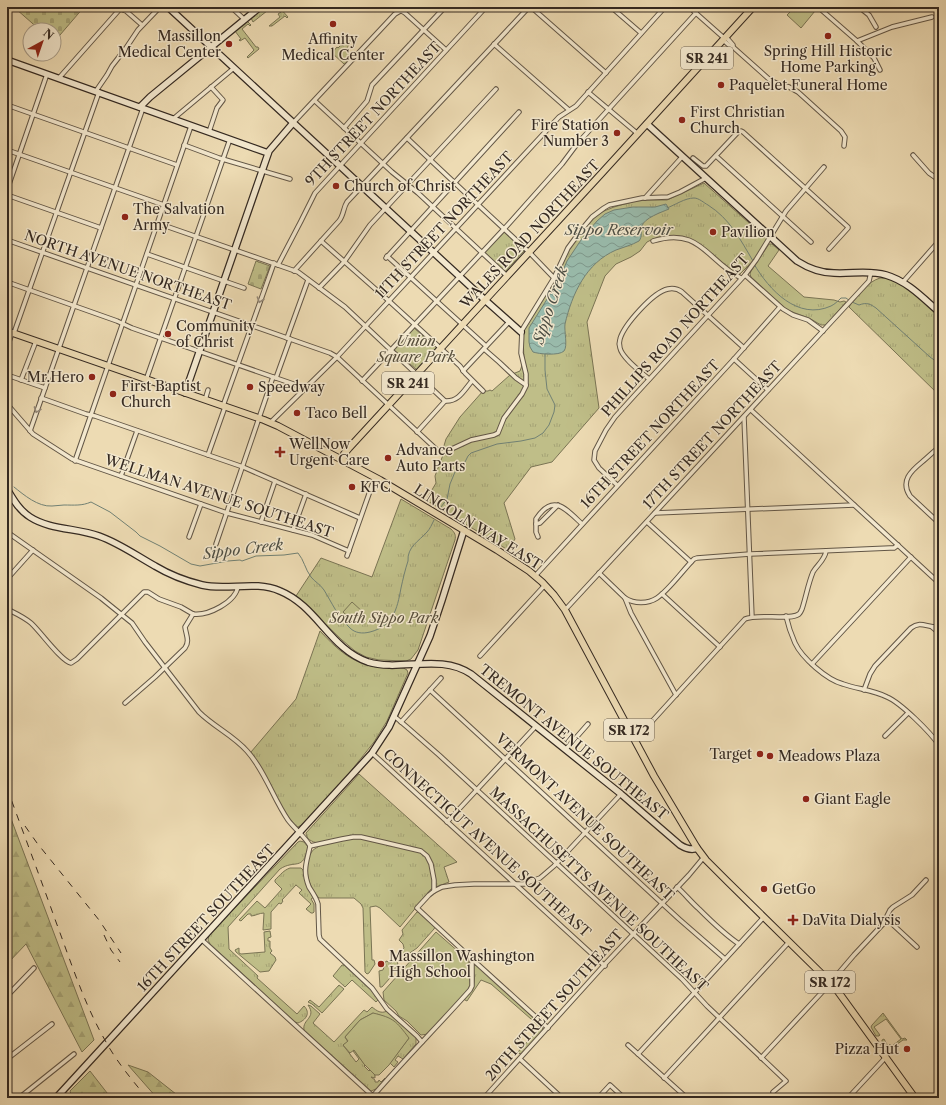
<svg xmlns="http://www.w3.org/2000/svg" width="946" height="1105" font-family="'Libre Caslon Text',serif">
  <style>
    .grass { fill: url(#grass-tufts); stroke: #7a7454 }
    .forest { fill: url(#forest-firs); stroke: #7a7454 }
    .cemetery { fill: url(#cemetery-stones); stroke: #7a7454 }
    .garden { fill: #bfbe88; stroke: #7a7454 }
    .water { fill: url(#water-waves); stroke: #718174 }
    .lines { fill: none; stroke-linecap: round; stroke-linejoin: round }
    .stream { stroke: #718174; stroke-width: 1 }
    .street-casing { stroke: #625646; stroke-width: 5.5 }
    .secondary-casing { stroke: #342921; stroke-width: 8 }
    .primary-casing { stroke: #342921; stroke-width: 8 }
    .street { stroke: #f3e8ce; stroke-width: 3.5 }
    .secondary { stroke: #f3e8ce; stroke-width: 5.5 }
    .primary { stroke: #eddbb3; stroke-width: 6 }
    .rail { stroke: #342921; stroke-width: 1; stroke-dasharray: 7 7; stroke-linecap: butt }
    .oneway { stroke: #948878 }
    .poi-dot { fill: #8f2418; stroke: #f3e8ce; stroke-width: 1.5 }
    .labels { text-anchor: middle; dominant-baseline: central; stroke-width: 3; stroke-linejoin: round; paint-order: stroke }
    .shield { fill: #f3e8ce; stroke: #6d6255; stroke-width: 1 }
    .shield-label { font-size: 13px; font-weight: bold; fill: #342921 }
    .poi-label { font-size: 14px; fill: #342921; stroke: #f3e8ce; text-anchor: start }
    .street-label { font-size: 14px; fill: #342921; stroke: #f3e8ce }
    .park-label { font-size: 14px; font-style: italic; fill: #574e3b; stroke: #f3e8ce }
    .water-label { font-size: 15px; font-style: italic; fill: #4d4e44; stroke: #f3e8ce }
  </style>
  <defs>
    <pattern id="grass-tufts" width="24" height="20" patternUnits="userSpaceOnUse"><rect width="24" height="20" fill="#bfbe88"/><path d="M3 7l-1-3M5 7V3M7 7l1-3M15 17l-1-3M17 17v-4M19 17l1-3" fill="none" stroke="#a5a375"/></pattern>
    <pattern id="forest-firs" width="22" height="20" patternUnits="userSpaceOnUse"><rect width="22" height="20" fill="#bfbe88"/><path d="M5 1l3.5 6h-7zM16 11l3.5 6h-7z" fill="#a5a375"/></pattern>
    <pattern id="cemetery-stones" width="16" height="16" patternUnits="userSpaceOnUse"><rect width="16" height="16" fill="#bfbe88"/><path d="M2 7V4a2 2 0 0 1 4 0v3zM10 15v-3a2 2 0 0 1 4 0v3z" fill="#a5a375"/></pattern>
    <pattern id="water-waves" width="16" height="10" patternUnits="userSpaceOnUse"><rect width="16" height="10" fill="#99bbac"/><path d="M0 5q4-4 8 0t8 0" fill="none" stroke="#7e988c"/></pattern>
  </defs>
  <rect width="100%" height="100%" fill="#eddbb3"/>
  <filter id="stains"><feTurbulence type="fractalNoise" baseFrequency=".005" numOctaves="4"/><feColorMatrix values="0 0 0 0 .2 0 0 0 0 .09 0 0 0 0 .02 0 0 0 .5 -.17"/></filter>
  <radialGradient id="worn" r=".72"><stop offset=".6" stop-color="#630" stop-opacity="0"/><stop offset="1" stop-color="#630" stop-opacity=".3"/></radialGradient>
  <g class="grass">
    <path d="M264,7H279L288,17L287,18L285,16L272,26H269L280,17L278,14L281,12L278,9L275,11L272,7L253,22L251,18Z"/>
    <path d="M247,21L251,25L250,26L248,24L242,29L256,47H258L259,49L248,58L247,57L254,50L245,38L240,41L239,40L241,39L235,31Z"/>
    <path d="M354,36L355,37C348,45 344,48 351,57L345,64H344L332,53L337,47L338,48L341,45L342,46L346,42L348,43Z"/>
    <path d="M704,183L767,239L754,260L740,274L735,273L705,248L696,243L679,236H663L653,239L647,242L640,251L631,257L616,264L605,276L587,322L599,408L552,462L531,467L504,503L515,539L508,550L426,500L436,483L435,476L443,455V449L446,439L460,417L483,391H488L490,390L492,391L510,375L520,371L524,360L523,336L524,330L558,274L568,250L586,226L599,213L614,207L635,201L650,200H667Z"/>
    <path d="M504,232L524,251L505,272L484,253Z"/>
    <path d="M769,244H772L779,250L768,266L804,297L834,300L840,302L844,301L846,302L826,325H821L809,318L787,310L751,277L750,274L751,271Z"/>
    <path d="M880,278C901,277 924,301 939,315V395L849,307L851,304C860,294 867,282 880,278Z"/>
    <path d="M414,328L437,348L417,370L394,350Z"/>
    <path d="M401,499L451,529C455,533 456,535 455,540L418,650L411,659L406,661L379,660L366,657L355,651L342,640L296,596L321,558L372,577Z"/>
    <path d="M320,631C335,647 349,661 371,666C381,669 400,664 407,670L408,673L387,721L374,742L350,772L318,808L303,824L298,827C287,822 260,766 251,752L296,699Z"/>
    <path d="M359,774L457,862L444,867L449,882L431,889L400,927L380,908L376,906L370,907L372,960H374L375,964L369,973L367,974L365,972L363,908L361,904L354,898H319C309,888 302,866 311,853C312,850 316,848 318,847V843C312,842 306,839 306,833Z"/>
    <path d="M300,841L304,842L308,847C303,872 295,859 280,869L228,927L229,949L258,976L257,978L297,1014L304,1006C311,1013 306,1020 298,1023L295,1022L210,944L208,940L209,935L298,842Z"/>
    <path d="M290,868H301L303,870L307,886L314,897L311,899L314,904V912L313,913H311L306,909L311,904L299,893L302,890L296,885L282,900L283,901L281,904L279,903L271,912V929L263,930L264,913C259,913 255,916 251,916V914H248L241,921L239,920L257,901L265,908L282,889L275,882V880C280,875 284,870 290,868Z"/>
    <path d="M417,912H419L435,927L434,929L417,948L404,957L399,954L404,948L403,944L399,940L403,934L402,930Z"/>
    <path d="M270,931L271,937L268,938V941H270V948L272,951L270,953L275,957L276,960L269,971L260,972L236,952L235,950L239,948V953L241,954L265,952L264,932Z"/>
    <path d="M394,959L398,963L390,978L382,987H380L379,971L383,970L386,961L391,963Z"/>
    <path d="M342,965H344L371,990L379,999L376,1002L352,980L345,987L333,976Z"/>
    <path d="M474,965L478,966L542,1026L543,1030L542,1032L522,1054L517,1053L539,1029V1026L491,984L481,980L467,1001L463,999C476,984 475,985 473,966Z"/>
    <path d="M339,985L344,989L322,1013L312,1004L308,1002L310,1000L319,1007Z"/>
    <path d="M308,1005L311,1006L320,1014L313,1023L334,1042L364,1010L367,1012L372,1007C377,1011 381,1014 387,1011L416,1038V1044L403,1059L398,1056L395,1060L398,1062L394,1067L390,1063L409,1038L373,1013L360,1020L345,1037L348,1042L343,1045L356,1062L359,1059L353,1051L354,1050L365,1065L364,1066L369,1071L370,1070L375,1075V1078L371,1077L375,1080V1082H378L379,1080L381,1082L385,1078L386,1079L376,1089L371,1091L304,1030C302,1019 317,1018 308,1005Z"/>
    <path d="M883,1013L902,1039L905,1038L907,1040H903L890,1049L892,1051L890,1052L882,1042V1040L884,1039L888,1046L890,1044L892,1046L901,1039L886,1019L874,1027L880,1035L879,1036H876L871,1027L872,1025Z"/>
  </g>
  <g class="forest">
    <path d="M7,808L94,1040L82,1052L26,944L7,964Z"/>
    <path d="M128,1065L148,1072L181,1098H157Z"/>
    <path d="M90,1071L111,1098H72L70,1091Z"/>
  </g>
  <g class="cemetery">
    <path d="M18,7H84L54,42V30H40L16,9Z"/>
    <path d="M256,261L270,266L261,289L248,284Z"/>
  </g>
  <g class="garden">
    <path d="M795,7H811L815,11L801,28L787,15Z"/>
    <path d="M352,602L364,613L355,623L343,612Z"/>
    <path d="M436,932L468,960L471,987L428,1034L421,1035L407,1021L399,1016L396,1011L384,1000L383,992Z"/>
    <path d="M373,1013C394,1018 396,1021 409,1038L389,1065L379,1075H375L364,1064L354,1050L350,1053L343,1045L348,1041L345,1037L360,1020Z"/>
  </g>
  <path class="water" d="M666,204L669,209C662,212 644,218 642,226C640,231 643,236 639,241C632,245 624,247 616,250C586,263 572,294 565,324C564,331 568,346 564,351C559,356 539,354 533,352L530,347L529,342V328L559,280L567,261L583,237L597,221L605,214L614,210L633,207H655Z"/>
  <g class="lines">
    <g class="stream">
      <path d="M667,208C675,205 685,198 694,198C699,198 704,203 708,205C730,219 740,239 753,261"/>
      <path d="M754,264C769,290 798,321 831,306C835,304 838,301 841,298H846L850,301"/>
      <path d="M852,302L859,305C867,302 870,304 876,308L930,357L937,362L939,363"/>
      <path d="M14,487C24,495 38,507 52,506C56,506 60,505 64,505C74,505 82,506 91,502L110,512L136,532L140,536L160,546L191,564L200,566L228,561L240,560L242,561L256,556L284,555L298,553C304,560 305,569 311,577C315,582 320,584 324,590C332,603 338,617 350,628C355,633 362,634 370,632C393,626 397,610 401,588C403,579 405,570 408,561C407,547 419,541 427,532C430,529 432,524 434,520"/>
      <path d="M441,507L447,499L450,484L455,472L459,467L465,462L468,456L471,453L497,444L521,441L535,438L543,433L549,425L554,412L555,405L547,389L545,370V354"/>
    </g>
    <defs>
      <g id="street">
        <path d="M231,7L245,20"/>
        <path d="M395,7L405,13L446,50"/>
        <path d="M531,7L606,73"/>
        <path d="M611,7L641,33"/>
        <path d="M689,7L724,38"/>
        <path d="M818,7L857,41L892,27L932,17"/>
        <path d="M859,7L869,15L876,27"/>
        <path d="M726,37L733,45V47L770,80L776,83L789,87L798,92L841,131L845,137L844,146"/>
        <path d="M723,40L731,47H733"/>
        <path d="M857,41L874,58L880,70"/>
        <path d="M494,44L569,110"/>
        <path d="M59,78L120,9L126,11L142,25"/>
        <path d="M96,91L107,75L112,66L126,48L138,30L160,7"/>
        <path d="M588,92L638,134"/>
        <path d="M315,101L392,172L418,193L507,276"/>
        <path d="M7,105L177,165"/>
        <path d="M173,119L234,68"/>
        <path d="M293,123L395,14L407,7"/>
        <path d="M344,128L367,101L372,85L445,7"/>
        <path d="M209,132L217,108L223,100L211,87"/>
        <path d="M407,138L474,201L529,252L554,278"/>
        <path d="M184,145L219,158L290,179"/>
        <path d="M7,150L164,205"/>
        <path d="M913,155L929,173L939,180"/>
        <path d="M716,156L811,242"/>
        <path d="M693,158L703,166H706L738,132L741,131L743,132L848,227V228L829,249"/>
        <path d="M7,190L47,74"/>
        <path d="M7,195L101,228"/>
        <path d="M645,198L682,157"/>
        <path d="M157,223L298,272L345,307L445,401"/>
        <path d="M7,240L330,353L337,357L436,449L440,452L443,453L471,440L494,435L498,433L504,418L522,394L526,386V374L521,353L522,330L554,278L568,248L582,229L592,217L604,208L609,205L642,198L668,197L680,192L706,178"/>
        <path d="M321,241L389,301L460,366L465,373L483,391"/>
        <path d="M653,241C700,226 707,261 741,278"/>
        <path d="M147,254L244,288"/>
        <path d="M387,256L486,346"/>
        <path d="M386,258L519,112"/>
        <path d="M278,265L301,221L315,193L486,7"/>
        <path d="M294,271L339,221C344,215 343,208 347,202L529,7"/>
        <path d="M745,275L783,309L793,315L808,320L823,331"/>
        <path d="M7,282L117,321L132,328L305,388"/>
        <path d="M903,282L939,241"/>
        <path d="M319,288L344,262L370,225L496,89"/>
        <path d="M14,333L99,92"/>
        <path d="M287,338L308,280"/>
        <path d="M7,348L12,333"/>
        <path d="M484,349L499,362L516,378L526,385"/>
        <path d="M734,359L768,390"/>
        <path d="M463,371L509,322"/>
        <path d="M7,375L45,388"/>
        <path d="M276,378L290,339"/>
        <path d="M649,379C641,372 622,358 620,348C619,345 619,342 620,339C624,325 653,292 668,289C673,288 678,289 682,292L744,348"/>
        <path d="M21,380L36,341"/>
        <path d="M146,380L230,139"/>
        <path d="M362,381L504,229L562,164L577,144L696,13"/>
        <path d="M41,398L86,414L95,416L243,467L360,518"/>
        <path d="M205,400L208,390"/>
        <path d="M7,404L33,434L72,459L227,513L312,535L349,551"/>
        <path d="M223,406L274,263"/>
        <path d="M751,410L939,583"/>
        <path d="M744,417L752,617"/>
        <path d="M270,423L337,357L559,117L576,106L665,7"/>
        <path d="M30,431L143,108"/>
        <path d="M417,432L445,401C459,402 464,390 472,381"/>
        <path d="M939,447C933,452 928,457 922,462C911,471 900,481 910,496L939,523"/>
        <path d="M208,455L225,407"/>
        <path d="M75,461L191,126"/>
        <path d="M121,476L137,431"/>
        <path d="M617,485L599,468L594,460L595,451L606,430L615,417L634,396L745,275L756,260L786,211L824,167"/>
        <path d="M558,505L540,523L536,524V519C553,493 565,508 582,524"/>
        <path d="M655,513L854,505"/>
        <path d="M261,522L275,481"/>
        <path d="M647,522L691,562"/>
        <path d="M536,524V532L538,537"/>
        <path d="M293,530L306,494"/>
        <path d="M7,532L101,598L132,623L145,642L199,712C214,727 233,735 247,751C265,771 273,798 288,820C293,827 308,840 310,846"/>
        <path d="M189,537L201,504"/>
        <path d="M216,544L273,377"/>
        <path d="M347,556L375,477"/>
        <path d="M599,573L625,598L631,613L676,695"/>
        <path d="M535,576L734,359L780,307"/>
        <path d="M7,579L33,550"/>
        <path d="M662,594L720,647"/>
        <path d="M625,598C634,604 648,604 657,598C669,590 683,570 694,559L697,558L750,554L890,548H894L898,545"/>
        <path d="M7,609C15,613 24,617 31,623C41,632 61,661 71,663L77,659L144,592H148L159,599L181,607L193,614"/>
        <path d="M565,610L845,307L869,281L871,272"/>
        <path d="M193,614C208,616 236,602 238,586"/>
        <path d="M786,616C788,625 791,634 795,643C802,658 827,680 843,684C857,689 873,690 887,697C901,703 930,732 939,745"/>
        <path d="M932,627L939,633"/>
        <path d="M480,656L545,585"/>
        <path d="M812,664L911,557"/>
        <path d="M430,690L679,919L725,959"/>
        <path d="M864,690L870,674L875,666L911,628C921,620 927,628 939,627"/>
        <path d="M125,703L155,677L185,648C190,641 186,635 185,627L193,614"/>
        <path d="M394,716L407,727L439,755L682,979L707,1006L786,1081L773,1092"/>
        <path d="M401,722L441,678"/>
        <path d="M885,736L908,713"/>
        <path d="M635,740L745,619C757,613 790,621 799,614C801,612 801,611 802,609C806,597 808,584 813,572C817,565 825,560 826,551"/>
        <path d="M566,749L588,724"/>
        <path d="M372,753L605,966"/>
        <path d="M447,822L536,726"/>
        <path d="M310,846C307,862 302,870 309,887C312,892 316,897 318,904L319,935L320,939L372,988L387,1009L417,1036L422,1042"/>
        <path d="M310,846L342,839L353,837H361L387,843L421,851L427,856L431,864L434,880V891"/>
        <path d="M677,887C685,894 691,902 699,909C712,922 724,934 739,944"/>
        <path d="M885,920L890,922L917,947"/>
        <path d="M202,940L375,1098"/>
        <path d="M472,959L548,1028"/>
        <path d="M7,996L34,968"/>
        <path d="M628,1045L687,1098"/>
        <path d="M638,1054L764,917"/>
        <path d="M761,1058L825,989L854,955L883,924L890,910L893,907L912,895L926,880"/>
        <path d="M7,1059L52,1024"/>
        <path d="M520,1059L562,1098"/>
        <path d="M664,1078L789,942"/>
        <path d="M373,1096C404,1060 438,1026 470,990L472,986V959L417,908L429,895L434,891L442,887L455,885L474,884H524L540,878L554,866L621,794"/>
        <path d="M19,1098L74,1054"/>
        <path d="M484,1098L606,963L689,875L704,857"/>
        <path d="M598,1098L610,1085L624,1098"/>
        <path d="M848,1098L886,1057"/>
      </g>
      <g id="secondary">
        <path d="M168,7L485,300L521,332"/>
        <path d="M7,60L268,153"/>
        <path d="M140,107L150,97L260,7"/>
        <path d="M647,124L797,261C808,268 821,273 834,273C852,274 869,270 886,275C907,281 923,298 939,312"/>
        <path d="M185,393L269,151L293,123"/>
        <path d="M7,489C13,499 19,510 30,517C50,530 77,528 99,536C119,543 137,556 155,566C170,575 186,581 202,585C227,591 255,580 280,591C317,606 330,649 368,662C401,672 440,653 471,674L621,794L680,845C685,848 691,851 697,848"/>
        <path d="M56,1098L372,753L389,727L430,636L442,600L464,530"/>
      </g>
      <g id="primary">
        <path d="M7,331L264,420L278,426L380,480L497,550L529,571L542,582L554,595L565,610L654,776L697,848L706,860L727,881L834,986L915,1098"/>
        <path d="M342,460L344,454L349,448L601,174L753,7"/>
      </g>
    </defs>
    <use href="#street" class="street-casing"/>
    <use href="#secondary" class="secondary-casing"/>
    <use href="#primary" class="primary-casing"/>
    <use href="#street" class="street"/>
    <use href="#secondary" class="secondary"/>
    <use href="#primary" class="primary"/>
    <g class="rail">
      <path d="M7,788C23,832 40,877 56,922C71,962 84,1004 106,1042C117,1062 132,1080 147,1098"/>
      <path d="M25,826L37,843L99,920L121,953"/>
      <path d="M104,935L111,950L120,962"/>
    </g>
  </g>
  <defs><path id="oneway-chevron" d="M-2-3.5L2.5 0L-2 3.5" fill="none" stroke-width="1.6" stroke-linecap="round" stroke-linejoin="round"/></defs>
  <g class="oneway">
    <use href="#oneway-chevron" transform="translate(260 300) rotate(109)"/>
    <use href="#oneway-chevron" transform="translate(37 410) rotate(110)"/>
  </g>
  <g class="poi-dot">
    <circle cx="333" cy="24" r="4"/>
    <circle cx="828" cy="36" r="4"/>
    <circle cx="229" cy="44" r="4"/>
    <circle cx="721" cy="85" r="4"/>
    <circle cx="682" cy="120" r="4"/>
    <circle cx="617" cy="133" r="4"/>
    <circle cx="336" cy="186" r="4"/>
    <circle cx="125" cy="217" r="4"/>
    <circle cx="713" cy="232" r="4"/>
    <circle cx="168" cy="334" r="4"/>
    <circle cx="92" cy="377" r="4"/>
    <circle cx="250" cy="387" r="4"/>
    <circle cx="113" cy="394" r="4"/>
    <circle cx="297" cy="413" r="4"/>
    <path d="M278 446h4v4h4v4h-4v4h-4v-4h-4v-4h4z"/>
    <circle cx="388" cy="458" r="4"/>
    <circle cx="352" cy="487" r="4"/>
    <circle cx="760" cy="754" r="4"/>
    <circle cx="770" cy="756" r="4"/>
    <circle cx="806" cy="799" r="4"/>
    <circle cx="764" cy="889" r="4"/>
    <path d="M791 914h4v4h4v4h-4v4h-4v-4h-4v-4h4z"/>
    <circle cx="381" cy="964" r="4"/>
    <circle cx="907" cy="1049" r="4"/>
  </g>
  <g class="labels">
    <g class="shield">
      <rect x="681" y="47" width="52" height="22" rx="3"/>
      <rect x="382" y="372" width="52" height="22" rx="3"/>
      <rect x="604" y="719" width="50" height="22" rx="3"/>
      <rect x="805" y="971" width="50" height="22" rx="3"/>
    </g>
    <g class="shield-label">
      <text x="707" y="58">SR 241</text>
      <text x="408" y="383">SR 241</text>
      <text x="629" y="730">SR 172</text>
      <text x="830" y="982">SR 172</text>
    </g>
    <g class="poi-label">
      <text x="221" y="36" text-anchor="end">Massillon<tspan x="221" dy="16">Medical Center</tspan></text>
      <text x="333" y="39" text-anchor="middle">Affinity<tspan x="333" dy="16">Medical Center</tspan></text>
      <text x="828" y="51" text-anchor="middle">Spring Hill Historic<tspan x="828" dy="16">Home Parking</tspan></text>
      <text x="729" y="85">Paquelet Funeral Home</text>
      <text x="690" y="112">First Christian<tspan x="690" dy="16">Church</tspan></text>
      <text x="609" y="125" text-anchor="end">Fire Station<tspan x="609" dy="16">Number 3</tspan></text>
      <text x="344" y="186">Church of Christ</text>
      <text x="133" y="209">The Salvation<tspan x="133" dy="16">Army</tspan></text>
      <text x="721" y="232">Pavilion</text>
      <text x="176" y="326">Community<tspan x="176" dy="16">of Christ</tspan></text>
      <text x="84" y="377" text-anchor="end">Mr.Hero</text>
      <text x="121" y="386">First Baptist<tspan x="121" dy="16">Church</tspan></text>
      <text x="258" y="387">Speedway</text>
      <text x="305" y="413">Taco Bell</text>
      <text x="289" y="444">WellNow<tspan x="289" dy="16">Urgent Care</tspan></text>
      <text x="396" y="450">Advance<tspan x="396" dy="16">Auto Parts</tspan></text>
      <text x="360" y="487">KFC</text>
      <text x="752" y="754" text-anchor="end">Target</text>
      <text x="778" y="756">Meadows Plaza</text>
      <text x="814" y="799">Giant Eagle</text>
      <text x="772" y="889">GetGo</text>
      <text x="802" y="920">DaVita Dialysis</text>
      <text x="389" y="956">Massillon Washington<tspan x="389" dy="16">High School</tspan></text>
      <text x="899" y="1049" text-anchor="end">Pizza Hut</text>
    </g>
    <g class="street-label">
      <text transform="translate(373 114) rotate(-47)">9TH STREET NORTHEAST</text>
      <text transform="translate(444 225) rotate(-47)">11TH STREET NORTHEAST</text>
      <text transform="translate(530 234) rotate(-47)">WALES ROAD NORTHEAST</text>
      <text transform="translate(128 270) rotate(19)">NORTH AVENUE NORTHEAST</text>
      <text transform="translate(675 335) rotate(-48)">PHILLIPS ROAD NORTHEAST</text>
      <text transform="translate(650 434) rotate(-47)">16TH STREET NORTHEAST</text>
      <text transform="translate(712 435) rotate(-47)">17TH STREET NORTHEAST</text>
      <text transform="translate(219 496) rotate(18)">WELLMAN AVENUE SOUTHEAST</text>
      <text transform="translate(478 527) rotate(32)">LINCOLN WAY EAST</text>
      <text transform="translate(574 742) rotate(39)">TREMONT AVENUE SOUTHEAST</text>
      <text transform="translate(585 817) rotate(43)">VERMONT AVENUE SOUTHEAST</text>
      <text transform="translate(487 843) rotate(42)">CONNECTICUT AVENUE SOUTHEAST</text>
      <text transform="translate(599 889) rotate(43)">MASSACHUSETTS AVENUE SOUTHEAST</text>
      <text transform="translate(206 918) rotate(-47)">16TH STREET SOUTHEAST</text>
      <text transform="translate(554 1005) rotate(-48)">20TH STREET SOUTHEAST</text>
    </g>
    <g class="park-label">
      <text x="416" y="341">Union<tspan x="416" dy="16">Square Park</tspan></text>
      <text x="384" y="618">South Sippo Park</text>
    </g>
    <g class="water-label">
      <text x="619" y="229">Sippo Reservoir</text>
      <text transform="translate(550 305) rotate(-72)">Sippo Creek</text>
      <text transform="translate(243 549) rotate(-7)">Sippo Creek</text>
    </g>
  </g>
  <rect width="946" height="1105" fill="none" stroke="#eddbb3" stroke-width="24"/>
  <rect x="8" y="8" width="930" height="1089" fill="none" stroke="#342921" stroke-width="2"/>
  <rect x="12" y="12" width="922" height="1081" fill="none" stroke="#342921"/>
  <g transform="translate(42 42) rotate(40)"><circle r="19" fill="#f3e8ce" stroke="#a79c89"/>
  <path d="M0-3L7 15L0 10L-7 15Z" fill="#8f2418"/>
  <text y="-6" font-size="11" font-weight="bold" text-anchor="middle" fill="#342921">N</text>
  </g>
  <rect width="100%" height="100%" filter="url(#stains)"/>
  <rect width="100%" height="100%" fill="url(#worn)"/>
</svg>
